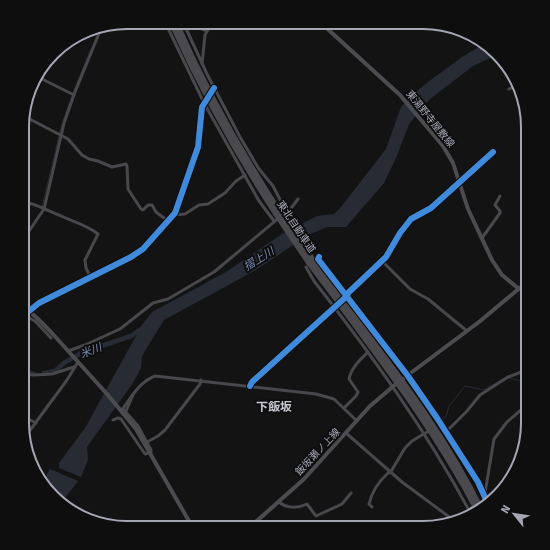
<svg xmlns="http://www.w3.org/2000/svg" width="550" height="550" font-family="'Fira Sans','Noto Sans JP',sans-serif">
  <style>
    .water { fill: #272c34 }
    .lines { fill: none; stroke-linecap: round; stroke-linejoin: round }
    .stream { stroke: #272c34; stroke-width: 1 }
    .river { stroke: #272c34; stroke-width: 4.5 }
    .street { stroke: #48484c; stroke-width: 3 }
    .secondary { stroke: #4c4c50; stroke-width: 4 }
    .highway { stroke: #4a4a4e; stroke-width: 5.5 }
    .highway-bridge { stroke: #4a4a4e; stroke-width: 5.5 }
    .cycleway-casing { stroke: #0e0e0f; stroke-width: 8 }
    .cycleway { stroke: #408adc; stroke-width: 6 }
    .labels { text-anchor: middle; dominant-baseline: central; stroke-width: 4; stroke-linejoin: round; paint-order: stroke }
    .street-label { font-size: 10px; fill: #a4a6b4; stroke: #0e0e0f }
    .water-label { font-size: 11px; font-style: italic; fill: #7c8caf; stroke: #0e0e0f }
    .quarter-label { font-size: 12px; font-weight: bold; fill: #c5c6d0; stroke: #0e0e0f }
    .rim { fill: none; stroke: #a4a6b4; stroke-width: 2 }
  </style>
  <rect width="100%" height="100%" fill="#131314"/>
  <g class="water">
    <path d="M484,44L497,55L473,66L430,99L409,124L396,158L384,183L346,227H327L308,235L256,270L164,320L142,356L141,368L133,383L87,447L88,460L81,477L59,468V463L85,428L142,325L152,312L226,272L282,234L317,216L334,214L341,207L386,149L401,107L412,95L428,82L462,57Z"/>
    <path d="M50,469L78,481L62,502L44,487L42,482Z"/>
  </g>
  <g class="lines">
    <g class="stream">
      <path d="M73,93L90,51"/>
      <path d="M63,121L72,96"/>
      <path d="M60,132L62,124"/>
      <path d="M42,207L59,136"/>
      <path d="M509,378L525,382"/>
      <path d="M441,421L446,417L449,406L465,386L484,390L506,377"/>
    </g>
    <g class="river">
      <path d="M23,371L34,374"/>
      <path d="M44,373L55,371L64,363L81,353L131,336L144,327"/>
    </g>
    <g class="street">
      <path d="M165,22L204,103L259,201L274,221"/>
      <path d="M183,22L207,74L240,137L259,169L273,186L286,211"/>
      <path d="M189,22L206,31"/>
      <path d="M271,22L274,26L307,23"/>
      <path d="M202,64L205,35L212,22"/>
      <path d="M36,76L74,95"/>
      <path d="M509,89L515,86"/>
      <path d="M24,116L68,139L82,155L89,159L98,161L112,167L126,164L127,166L128,189L141,209L143,210L148,205H152L156,212L168,221"/>
      <path d="M23,202C36,203 47,211 59,215C73,222 85,224 98,234L85,260L86,268L91,278"/>
      <path d="M173,215L185,214L199,205L208,204L225,193L236,181L245,175"/>
      <path d="M482,238L500,213V211L495,205L500,196"/>
      <path d="M23,240L44,209L64,123L75,92L100,31L101,26"/>
      <path d="M319,257L318,259L408,376L437,418L478,482L488,504"/>
      <path d="M382,261L410,289L428,299L467,331"/>
      <path d="M306,267L314,281C371,354 426,430 470,512"/>
      <path d="M519,289L528,295"/>
      <path d="M24,315L35,321L51,338"/>
      <path d="M23,316L39,303L131,257L143,249L175,213L198,147L202,107L206,99"/>
      <path d="M68,351L85,345L120,329L153,303L168,299L214,272L292,207L298,199"/>
      <path d="M528,352C522,362 525,374 528,385"/>
      <path d="M23,374L34,375L52,374L74,367"/>
      <path d="M250,386L252,382L347,296L348,293L386,257L400,233L411,219L431,208L493,152"/>
      <path d="M344,408L356,396L358,392L349,379C351,368 360,360 368,352"/>
      <path d="M121,411C131,398 139,382 155,376L316,394L334,399L357,421"/>
      <path d="M126,411L133,395"/>
      <path d="M22,416L36,423"/>
      <path d="M113,420L118,418L121,419L145,454L151,452V450L138,426L123,409"/>
      <path d="M446,432L467,411L480,395L508,377L524,371"/>
      <path d="M346,433L402,482L452,519"/>
      <path d="M25,437L67,380L78,362"/>
      <path d="M147,442L158,436L165,430L200,384L201,380"/>
      <path d="M390,473L405,448L412,441L427,432"/>
      <path d="M484,495L485,493L494,439L507,422L528,404"/>
      <path d="M279,502C287,509 299,508 307,504L316,516L342,504L351,493"/>
      <path d="M372,507L369,504C372,491 379,481 389,472"/>
      <path d="M465,514L472,507"/>
    </g>
    <g class="secondary">
      <path d="M321,23L400,95L443,146L453,163L468,209L492,260L502,275L519,289"/>
      <path d="M23,306L37,318L51,332L107,394L136,429L193,528"/>
      <path d="M404,378L479,322L528,281"/>
      <path d="M249,528L304,479L370,406L396,384"/>
    </g>
    <g class="highway">
      <path d="M171,22C201,89 236,153 276,214"/>
      <path d="M176,22C205,88 240,151 279,211"/>
      <path d="M313,260L341,298"/>
      <path d="M309,263L337,300"/>
      <path d="M344,303C393,369 445,434 481,509"/>
      <path d="M341,306C390,372 439,437 477,510"/>
    </g>
    <g class="highway-bridge">
      <path d="M279,211L313,260"/>
      <path d="M276,214L309,263"/>
      <path d="M341,298L344,303"/>
      <path d="M337,300L341,306"/>
    </g>
    <defs>
      <g id="cycleway">
        <path d="M319,257L318,259L408,376L437,418L478,482L488,504"/>
        <path d="M23,316L39,303L131,257L143,249L175,213L198,147L202,107L214,88"/>
        <path d="M250,386L252,382L347,296L348,293L386,257L400,233L411,219L431,208L493,152"/>
      </g>
    </defs>
    <use href="#cycleway" class="cycleway-casing"/>
    <use href="#cycleway" class="cycleway"/>
  </g>
  <g class="labels">
    <g class="street-label">
      <text transform="translate(430 119) rotate(51)">東湯野寺屋敷線</text>
      <text transform="translate(296 227) rotate(56)">東北自動車道</text>
      <text transform="translate(318 452) rotate(-47)">飯坂瀬ノ上線</text>
    </g>
    <g class="water-label">
      <text transform="translate(259 259) rotate(-32)">摺上川</text>
      <text transform="translate(91 351) rotate(-22)">米川</text>
    </g>
    <g class="quarter-label">
      <text x="274" y="407">下飯坂</text>
    </g>
  </g>
  <path d="M0 0H550V550H0ZM127 29H423A98 98 0 0 1 521 127V423A98 98 0 0 1 423 521H127A98 98 0 0 1 29 423V127A98 98 0 0 1 127 29Z" fill="#0e0e0f" fill-rule="evenodd"/>
  <path class="rim" d="M127 29H423A98 98 0 0 1 521 127V423A98 98 0 0 1 423 521H127A98 98 0 0 1 29 423V127A98 98 0 0 1 127 29Z"/>
  <g transform="translate(514 514) rotate(300)" stroke="#0e0e0f" stroke-width="3" paint-order="stroke">
  <path d="M0-3L7 15L0 10L-7 15Z" fill="#a4a6b4"/>
  <text y="-6" font-size="11" font-weight="bold" text-anchor="middle" fill="#a4a6b4">N</text>
  </g>
</svg>
